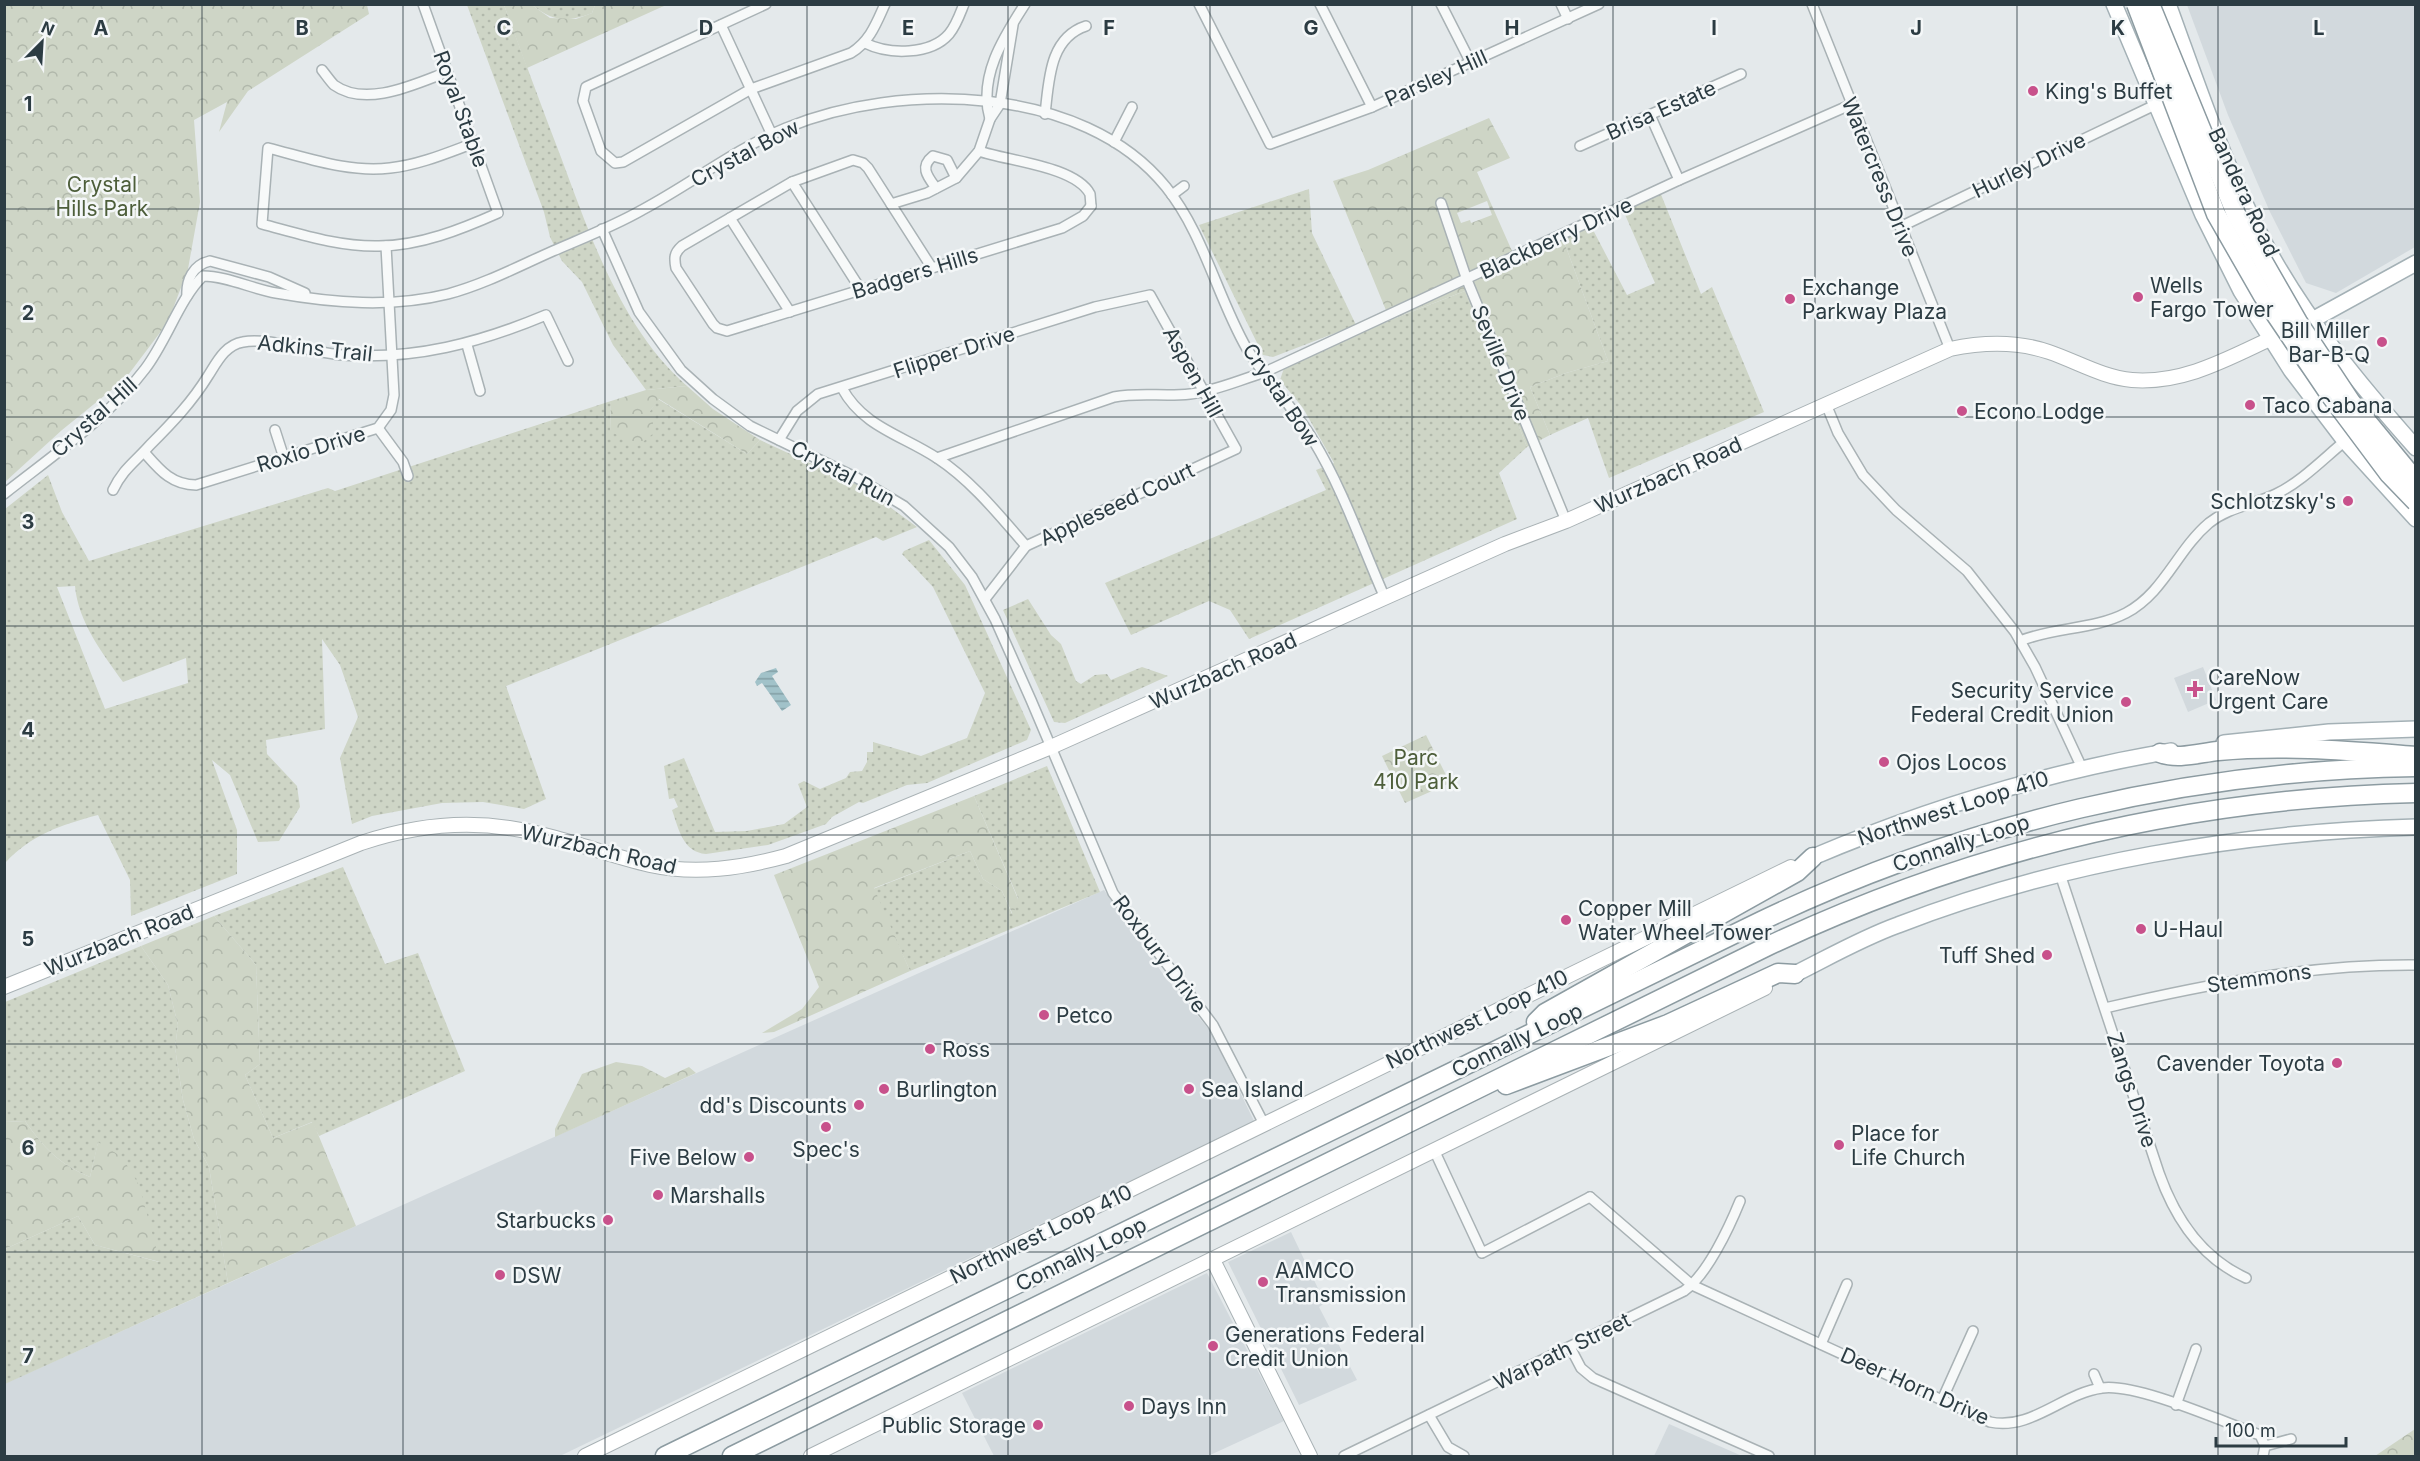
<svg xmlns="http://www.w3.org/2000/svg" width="2420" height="1461" font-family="Inter,sans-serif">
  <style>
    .built { fill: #d2d9dd }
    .grass { fill: url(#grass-dots); fill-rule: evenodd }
    .forest { fill: url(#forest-crowns); fill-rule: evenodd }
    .garden { fill: #ced5c6 }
    .water { fill: url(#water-rules) }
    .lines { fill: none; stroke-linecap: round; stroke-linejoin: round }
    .street-casing { stroke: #a9b2b5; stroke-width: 12 }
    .secondary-casing { stroke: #a9b2b5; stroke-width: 16 }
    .primary-casing { stroke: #a4b1b6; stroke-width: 18 }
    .highway-casing { stroke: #8c9ba1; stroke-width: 21 }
    .street { stroke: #f7f9f9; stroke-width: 9 }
    .secondary { stroke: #fff; stroke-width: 14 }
    .primary { stroke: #fff; stroke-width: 15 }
    .highway { stroke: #fff; stroke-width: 18 }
    .highway-bridge-casing { stroke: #8c9ba1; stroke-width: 21; stroke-linecap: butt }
    .highway-bridge { stroke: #fff; stroke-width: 18 }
    .grid { fill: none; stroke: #2c3c43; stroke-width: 1.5; stroke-opacity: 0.55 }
    .poi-dot { fill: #c8518b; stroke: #f4f7f8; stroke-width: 2 }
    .labels { text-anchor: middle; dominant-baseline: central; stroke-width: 5; stroke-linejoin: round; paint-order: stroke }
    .street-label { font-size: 21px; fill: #2c3c43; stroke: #f4f7f8 }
    .poi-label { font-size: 21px; fill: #2c3c43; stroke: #f4f7f8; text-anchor: start }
    .park-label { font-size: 21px; fill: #4d5e3a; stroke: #f4f7f8 }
    .grid-label { font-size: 20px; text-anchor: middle; font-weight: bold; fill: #2c3c43; stroke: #f4f7f8; stroke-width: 5; stroke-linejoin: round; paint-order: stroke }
  </style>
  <defs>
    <pattern id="grass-dots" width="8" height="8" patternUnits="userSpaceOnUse" patternTransform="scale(1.5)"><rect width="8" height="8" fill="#ced5c6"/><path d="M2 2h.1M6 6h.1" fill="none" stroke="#b1b8ab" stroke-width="1.8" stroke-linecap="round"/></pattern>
    <pattern id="forest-crowns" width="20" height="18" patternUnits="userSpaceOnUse" patternTransform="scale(1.5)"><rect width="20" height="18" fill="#ced5c6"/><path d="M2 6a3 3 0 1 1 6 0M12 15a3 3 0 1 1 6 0" fill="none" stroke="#b1b8ab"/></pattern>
    <pattern id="water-rules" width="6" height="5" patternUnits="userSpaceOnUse" patternTransform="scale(1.5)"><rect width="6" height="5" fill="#a1c2c9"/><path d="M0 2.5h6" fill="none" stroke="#839fa5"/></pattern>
  </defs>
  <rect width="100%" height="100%" fill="#e4e9eb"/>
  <g class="built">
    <path d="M2187,5H2415V247L2336,293L2306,283L2270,212L2228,115Z"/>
    <path d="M2203,667L2216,700L2188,712L2174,678Z"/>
    <path d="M1104,890L1163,974L1211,1032L1254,1121L560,1456H5L4,1384Z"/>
    <path d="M1291,1232L1325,1303L1319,1307L1357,1380L1299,1405L1228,1262Z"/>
    <path d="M1207,1273L1284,1421L1208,1456H994L962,1393Z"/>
    <path d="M1669,1424L1742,1456H1654Z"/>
  </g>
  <g class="grass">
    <path d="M467,5H504C523,56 542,108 562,160C591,238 622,329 687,386L646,390L613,345L582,282L562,261L550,237L544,212Z"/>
    <path d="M532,5H595L592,13C566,23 553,21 532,5Z"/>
    <path d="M1309,189L1312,233L1356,325L1273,357L1263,355L1199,225Z"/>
    <path d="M1660,192L1701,294L1712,287L1764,412L1609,478L1588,418L1550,435L1530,387L1566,373L1608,361L1563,239L1591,226L1627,295L1655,283L1623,210Z"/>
    <path d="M1465,291L1527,447L1499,473L1517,519L1249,639L1230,610L1209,601L1131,635L1105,583L1326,490L1316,470L1334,463L1303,408L1280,380L1284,368L1370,328Z"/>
    <path d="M658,399L747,454L760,440L864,488L917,527L883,541L876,537L506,686L546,799L524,809L483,802L442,803L372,816L352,824L340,758L358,717L340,665L322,639L325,729L266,740L267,754L297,786L300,807L279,841L258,842L230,775L212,760L237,830V874L131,916L130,880L98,815C61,825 32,834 5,863V509L48,475L62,512L89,561L328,488L335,491L611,401L610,431L650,411ZM75,586C78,622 103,654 123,682L186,658L188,683L105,709L57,587Z"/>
    <path d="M929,540L965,585L1031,730L1027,740L927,783L907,785L863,803L859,802L832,817L826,824L768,845L706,854C683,852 679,830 672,810L678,807L674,798L669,799L664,766L684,758L715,832L747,831L784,824L807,807L798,784L804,781L820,789L846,778L850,772L862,771L867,762V752H873V742L921,756L967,738L985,693L933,587L902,554L904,551Z"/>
    <path d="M1028,599L1051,635L1061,644L1076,681L1081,684L1095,675L1107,674L1111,680L1142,667L1168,676L1065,723L1054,722L1003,610Z"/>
    <path d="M1047,766L1100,892L910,971L873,889L970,851L983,879L1002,891L1012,914L1018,898L974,796Z"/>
    <path d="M343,867L385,964L418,953L465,1071L319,1136L312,1122L273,1138L245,1075L260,1064L256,965L214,916Z"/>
    <path d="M141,946L168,985L178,1025L175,1048L183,1100L194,1139L209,1167L228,1283L5,1384V1249L78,1216L95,1245L159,1262L98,1143L90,1177C59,1164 44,1148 25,1121L5,1122V1002Z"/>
  </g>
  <g class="forest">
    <path d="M5,5H367L369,14L248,91L219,132L227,102L194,120L200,202L188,269L168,322L125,379L62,430L5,482Z"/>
    <path d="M504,5H532L550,18L576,19L592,13L595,5H666L527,68Z"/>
    <path d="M1489,118L1510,158L1477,172L1516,260L1563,239L1608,361L1566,373L1530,387L1550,435L1527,447L1465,291L1390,320L1333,181L1368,170ZM1487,201L1492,215L1471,223L1470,220L1461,223L1457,213Z"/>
    <path d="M687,386L713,409L760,440L747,454L659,399L650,411L655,432L638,446L610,431L611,401L646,390Z"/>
    <path d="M1426,735L1450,783L1405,803L1382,756Z"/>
    <path d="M974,796L1018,899L1013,915L1002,891L983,879L970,851L874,888L910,971L774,1032L762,1033L802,1009L819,987L774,875Z"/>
    <path d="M214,916L256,965L260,1064L245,1075L273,1138L313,1122L356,1226L228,1283L209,1167L194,1139L183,1100L175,1048L178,1025L168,985L141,946Z"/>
    <path d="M616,1062L642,1066L665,1078L689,1067L696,1073L555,1137V1129L582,1074Z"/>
    <path d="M25,1121C44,1148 59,1164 90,1177L98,1142L122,1157L139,1185L160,1262L95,1245L78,1216L5,1249V1122Z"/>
    <path d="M2415,1429V1456H2375Z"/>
  </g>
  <path class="garden" d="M1410,753L1426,787L1408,795L1392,761Z"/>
  <path class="water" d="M776,668L778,672L772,676L791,705L782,711L762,683L757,686L755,682L761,673Z"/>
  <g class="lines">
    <defs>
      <g id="street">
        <path d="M423,4L498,213C462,229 420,246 379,246C339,247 300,234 262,224L268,148C308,158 349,173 390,168C419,165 447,153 474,143"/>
        <path d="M766,4L586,87L583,101L601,151L615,163L623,162L751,89L851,53C870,41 876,24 885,4"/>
        <path d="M1199,4L1270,144L1372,107L1599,4"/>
        <path d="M1320,4L1372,107"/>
        <path d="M1441,4L1471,63"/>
        <path d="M1561,4L1568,19"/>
        <path d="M1812,4L1950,349"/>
        <path d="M721,25L772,135"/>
        <path d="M865,43C889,55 931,55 949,34C956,26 960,14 964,4"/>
        <path d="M322,70C326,75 330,81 334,85C366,108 415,84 447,72"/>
        <path d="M1045,114C1049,81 1049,38 1086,26"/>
        <path d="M1650,115L1679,180"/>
        <path d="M990,119C978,77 1003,38 1025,4"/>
        <path d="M1114,142L1132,107"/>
        <path d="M1580,146L1741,74"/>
        <path d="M979,151C1007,161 1075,166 1090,194L1091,206"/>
        <path d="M792,182L861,290"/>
        <path d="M936,188C928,177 919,167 933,156L947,160L956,178"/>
        <path d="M1172,195L1184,186"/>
        <path d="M1441,203L1467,280L1566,521"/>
        <path d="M891,204L927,193L956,178L979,151L990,119L1000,104L1013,25"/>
        <path d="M730,218L790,312"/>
        <path d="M1900,227L2157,104"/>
        <path d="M602,229L639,312L681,370L713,399L750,426L857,478L904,506L949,547L972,577L995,619L1031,700L1113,893L1213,1025L1264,1124"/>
        <path d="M932,268L868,168L863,163L853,160L792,182L682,246C674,253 674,258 676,268L713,324L717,328L727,331L1062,228L1083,216L1091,206"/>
        <path d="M187,296C186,280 193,265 210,261L269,277L305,293"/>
        <path d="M467,345L480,391"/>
        <path d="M842,388C863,427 902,435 937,458C972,481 999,515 1026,546"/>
        <path d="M1826,404L1838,433L1863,475L1896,510L1967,571L2015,632L2035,667L2082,768"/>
        <path d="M378,428L403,462L408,476"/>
        <path d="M275,430L284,458"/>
        <path d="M779,440L797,411L818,394L1095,307L1150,295L1236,449L1026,546L985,599"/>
        <path d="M144,452C159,469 171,485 196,485L378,428L391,410L394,395L386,246"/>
        <path d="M937,458L1114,397C1140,392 1164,397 1190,394C1215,391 1239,380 1263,373L1679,180L1850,105"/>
        <path d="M113,490C123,469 135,462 150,445C172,423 192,402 208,376C217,362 225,345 243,342C269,337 313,353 342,355C415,360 479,343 546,315L568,361"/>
        <path d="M4,494C52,456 108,418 145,369C166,342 180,298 203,276C227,276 252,289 276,293C333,303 392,308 448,294C485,284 519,266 553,251C583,238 614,226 642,210C691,184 735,149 786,128C899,81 1083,84 1166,187C1204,234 1217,297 1247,349C1267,381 1294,408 1313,440C1343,489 1362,546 1385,598"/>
        <path d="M2020,641C2054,627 2093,630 2126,613C2164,593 2177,550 2209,523C2229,507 2253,505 2276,494C2301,482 2323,459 2345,441"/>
        <path d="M2060,874L2159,1173C2175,1218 2201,1258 2246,1278"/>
        <path d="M2105,1008C2208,984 2310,964 2416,965"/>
        <path d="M1435,1152L1482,1253L1590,1197"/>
        <path d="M1590,1197L1692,1285L1990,1422C2031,1431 2063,1393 2102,1388C2137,1383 2223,1422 2260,1435L2265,1446L2263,1456"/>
        <path d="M1821,1344L1847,1284"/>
        <path d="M1570,1347L1581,1368L1593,1378L1769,1456"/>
        <path d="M2094,1374L2100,1388"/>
        <path d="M1942,1400L1973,1331"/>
        <path d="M2176,1405L2196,1349"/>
        <path d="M1429,1415L1448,1447L1464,1456"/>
        <path d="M2265,1446L2291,1439"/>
        <path d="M1344,1456L1684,1291C1707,1275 1729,1228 1740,1201"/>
      </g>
      <g id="secondary">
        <path d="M4,987L361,843C409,827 458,820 509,828C557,835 603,854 650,865C696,875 742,868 786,856L1051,747L1505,544L1566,521L1950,349C1983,342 2017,341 2049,352C2078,362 2102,377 2132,380C2183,384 2227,359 2272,338"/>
        <path d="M1213,1260L1310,1456"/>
        <path d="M585,1456L1791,867"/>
        <path d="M811,1456L1765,988"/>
      </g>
      <g id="primary">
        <path d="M2114,4L2203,215L2241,291L2291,370L2345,441L2416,519"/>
        <path d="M2168,4C2198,86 2225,169 2266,246C2306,320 2360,385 2416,448"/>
        <path d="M2305,324L2416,263"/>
        <path d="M2224,743L2329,732L2416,729"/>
        <path d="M1813,857C1929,808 2047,772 2171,751"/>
        <path d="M1795,974C1829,957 1862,938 1898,925C2060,862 2242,832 2416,827"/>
      </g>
      <g id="highway">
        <path d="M2160,753C2178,760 2199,753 2218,751C2285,745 2350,751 2416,756"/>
        <path d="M1536,1022L1545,1013L1797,872L1813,857"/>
        <path d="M1506,1085L1668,1024L1778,973L1795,974"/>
        <path d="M665,1456L1761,921C1966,823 2189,770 2416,767"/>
        <path d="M732,1456L1766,947C1971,850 2189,798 2416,793"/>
      </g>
    </defs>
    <use href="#street" class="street-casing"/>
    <use href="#secondary" class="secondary-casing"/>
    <use href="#primary" class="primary-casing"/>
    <use href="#highway" class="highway-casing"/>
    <use href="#street" class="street"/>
    <use href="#secondary" class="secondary"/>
    <use href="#primary" class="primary"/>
    <use href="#highway" class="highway"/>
    <defs>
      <g id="highway-bridge">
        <path d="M2136,4L2216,214L2263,296L2330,395L2389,474L2416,502"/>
        <path d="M2150,4L2236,214L2298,322L2351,402L2416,481"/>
      </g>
    </defs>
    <use href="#highway-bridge" class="highway-bridge-casing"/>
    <use href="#highway-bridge" class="highway-bridge"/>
  </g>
  <path class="grid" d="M202,4V1456M403,4V1456M605,4V1456M807,4V1456M1008,4V1456M1210,4V1456M1412,4V1456M1613,4V1456M1815,4V1456M2017,4V1456M2218,4V1456M4,209H2416M4,417H2416M4,626H2416M4,835H2416M4,1044H2416M4,1252H2416"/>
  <g class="poi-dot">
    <circle cx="2033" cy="91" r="6"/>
    <circle cx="2138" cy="297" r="6"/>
    <circle cx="1790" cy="299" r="6"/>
    <circle cx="2382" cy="342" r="6"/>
    <circle cx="2250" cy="405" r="6"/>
    <circle cx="1962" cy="411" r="6"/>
    <circle cx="2348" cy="501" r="6"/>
    <path d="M2192 680h6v6h6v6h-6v6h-6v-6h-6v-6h6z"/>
    <circle cx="2126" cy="702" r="6"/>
    <circle cx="1884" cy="762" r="6"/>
    <circle cx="1566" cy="920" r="6"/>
    <circle cx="2141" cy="929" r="6"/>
    <circle cx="2047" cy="955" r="6"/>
    <circle cx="1044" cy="1015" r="6"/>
    <circle cx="930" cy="1049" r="6"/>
    <circle cx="2337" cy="1063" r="6"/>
    <circle cx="884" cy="1089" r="6"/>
    <circle cx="1189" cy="1089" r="6"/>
    <circle cx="859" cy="1105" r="6"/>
    <circle cx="826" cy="1127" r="6"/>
    <circle cx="1839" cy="1145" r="6"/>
    <circle cx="749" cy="1157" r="6"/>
    <circle cx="658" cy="1195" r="6"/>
    <circle cx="608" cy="1220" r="6"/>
    <circle cx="500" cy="1275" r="6"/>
    <circle cx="1263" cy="1282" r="6"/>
    <circle cx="1213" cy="1346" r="6"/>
    <circle cx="1129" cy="1406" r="6"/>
    <circle cx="1038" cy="1425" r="6"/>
  </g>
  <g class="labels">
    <g class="street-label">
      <text transform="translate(1436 78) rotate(-24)">Parsley Hill</text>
      <text transform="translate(461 109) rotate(70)">Royal Stable</text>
      <text transform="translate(1661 110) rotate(-24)">Brisa Estate</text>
      <text transform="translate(745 153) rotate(-28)">Crystal Bow</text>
      <text transform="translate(2029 165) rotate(-26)">Hurley Drive</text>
      <text transform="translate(1880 177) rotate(68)">Watercress Drive</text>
      <text transform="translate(2244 192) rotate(65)">Bandera Road</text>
      <text transform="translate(1556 238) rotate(-25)">Blackberry Drive</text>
      <text transform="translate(915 273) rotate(-17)">Badgers Hills</text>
      <text transform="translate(315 348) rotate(6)">Adkins Trail</text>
      <text transform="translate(954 352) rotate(-18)">Flipper Drive</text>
      <text transform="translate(1501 363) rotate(68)">Seville Drive</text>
      <text transform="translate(1193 372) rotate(61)">Aspen Hill</text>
      <text transform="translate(1281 395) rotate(56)">Crystal Bow</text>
      <text transform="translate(94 417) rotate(-42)">Crystal Hill</text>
      <text transform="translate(311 449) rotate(-17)">Roxio Drive</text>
      <text transform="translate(843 473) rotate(28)">Crystal Run</text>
      <text transform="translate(1668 475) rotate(-24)">Wurzbach Road</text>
      <text transform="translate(1117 504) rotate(-25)">Appleseed Court</text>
      <text transform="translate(1223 671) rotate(-24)">Wurzbach Road</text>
      <text transform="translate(1953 808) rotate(-18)">Northwest Loop 410</text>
      <text transform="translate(1961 843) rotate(-18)">Connally Loop</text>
      <text transform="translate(599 849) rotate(13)">Wurzbach Road</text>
      <text transform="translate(119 940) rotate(-22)">Wurzbach Road</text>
      <text transform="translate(1160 954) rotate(53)">Roxbury Drive</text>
      <text transform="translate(2259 978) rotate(-8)">Stemmons</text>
      <text transform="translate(1477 1019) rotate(-26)">Northwest Loop 410</text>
      <text transform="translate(1517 1040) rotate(-26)">Connally Loop</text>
      <text transform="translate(2132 1090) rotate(72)">Zangs Drive</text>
      <text transform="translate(1041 1234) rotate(-26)">Northwest Loop 410</text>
      <text transform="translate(1081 1254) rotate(-26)">Connally Loop</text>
      <text transform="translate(1562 1351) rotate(-26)">Warpath Street</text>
      <text transform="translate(1915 1386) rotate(24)">Deer Horn Drive</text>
    </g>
    <g class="poi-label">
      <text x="2045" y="91">King's Buffet</text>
      <text x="2150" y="285">Wells<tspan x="2150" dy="24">Fargo Tower</tspan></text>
      <text x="1802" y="287">Exchange<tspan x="1802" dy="24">Parkway Plaza</tspan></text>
      <text x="2370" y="330" text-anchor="end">Bill Miller<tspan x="2370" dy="24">Bar-B-Q</tspan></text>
      <text x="2262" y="405">Taco Cabana</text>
      <text x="1974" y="411">Econo Lodge</text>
      <text x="2336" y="501" text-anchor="end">Schlotzsky's</text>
      <text x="2208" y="677">CareNow<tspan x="2208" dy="24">Urgent Care</tspan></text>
      <text x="2114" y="690" text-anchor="end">Security Service<tspan x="2114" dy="24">Federal Credit Union</tspan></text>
      <text x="1896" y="762">Ojos Locos</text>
      <text x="1578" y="908">Copper Mill<tspan x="1578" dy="24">Water Wheel Tower</tspan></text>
      <text x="2153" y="929">U-Haul</text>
      <text x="2035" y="955" text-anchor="end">Tuff Shed</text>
      <text x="1056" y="1015">Petco</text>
      <text x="942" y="1049">Ross</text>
      <text x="2325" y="1063" text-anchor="end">Cavender Toyota</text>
      <text x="896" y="1089">Burlington</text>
      <text x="1201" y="1089">Sea Island</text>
      <text x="847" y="1105" text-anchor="end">dd's Discounts</text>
      <text x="1851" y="1133">Place for<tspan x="1851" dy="24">Life Church</tspan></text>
      <text x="826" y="1149" text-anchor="middle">Spec's</text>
      <text x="737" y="1157" text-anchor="end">Five Below</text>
      <text x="670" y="1195">Marshalls</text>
      <text x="596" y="1220" text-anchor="end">Starbucks</text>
      <text x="1275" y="1270">AAMCO<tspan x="1275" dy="24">Transmission</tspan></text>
      <text x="512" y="1275">DSW</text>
      <text x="1225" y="1334">Generations Federal<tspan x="1225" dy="24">Credit Union</tspan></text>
      <text x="1141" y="1406">Days Inn</text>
      <text x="1026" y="1425" text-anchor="end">Public Storage</text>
    </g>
    <g class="park-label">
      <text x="102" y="184">Crystal<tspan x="102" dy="24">Hills Park</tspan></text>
      <text x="1416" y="757">Parc<tspan x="1416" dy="24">410 Park</tspan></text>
    </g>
  </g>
  <g class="grid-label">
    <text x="101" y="35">A</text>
    <text x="302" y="35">B</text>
    <text x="504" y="35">C</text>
    <text x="706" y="35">D</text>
    <text x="908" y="35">E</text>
    <text x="1109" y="35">F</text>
    <text x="1311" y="35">G</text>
    <text x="1512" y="35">H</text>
    <text x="1714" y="35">I</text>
    <text x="1916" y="35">J</text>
    <text x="2118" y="35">K</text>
    <text x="2319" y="35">L</text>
    <text x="28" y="111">1</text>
    <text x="28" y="320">2</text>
    <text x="28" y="529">3</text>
    <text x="28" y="737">4</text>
    <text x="28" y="946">5</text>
    <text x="28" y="1155">6</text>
    <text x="28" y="1363">7</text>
  </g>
  <rect width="2420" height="1461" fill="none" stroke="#2c3c43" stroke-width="12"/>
  <g transform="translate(42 42) rotate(24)" stroke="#f4f7f8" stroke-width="4.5" paint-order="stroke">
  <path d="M0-4.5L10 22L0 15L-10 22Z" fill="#2c3c43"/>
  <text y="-9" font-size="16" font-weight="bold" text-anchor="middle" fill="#2c3c43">N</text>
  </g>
  <path d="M2216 1437v9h130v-9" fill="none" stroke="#2c3c43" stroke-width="3"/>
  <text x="2225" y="1437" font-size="18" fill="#2c3c43" stroke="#f4f7f8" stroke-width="4.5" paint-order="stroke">100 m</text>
</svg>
